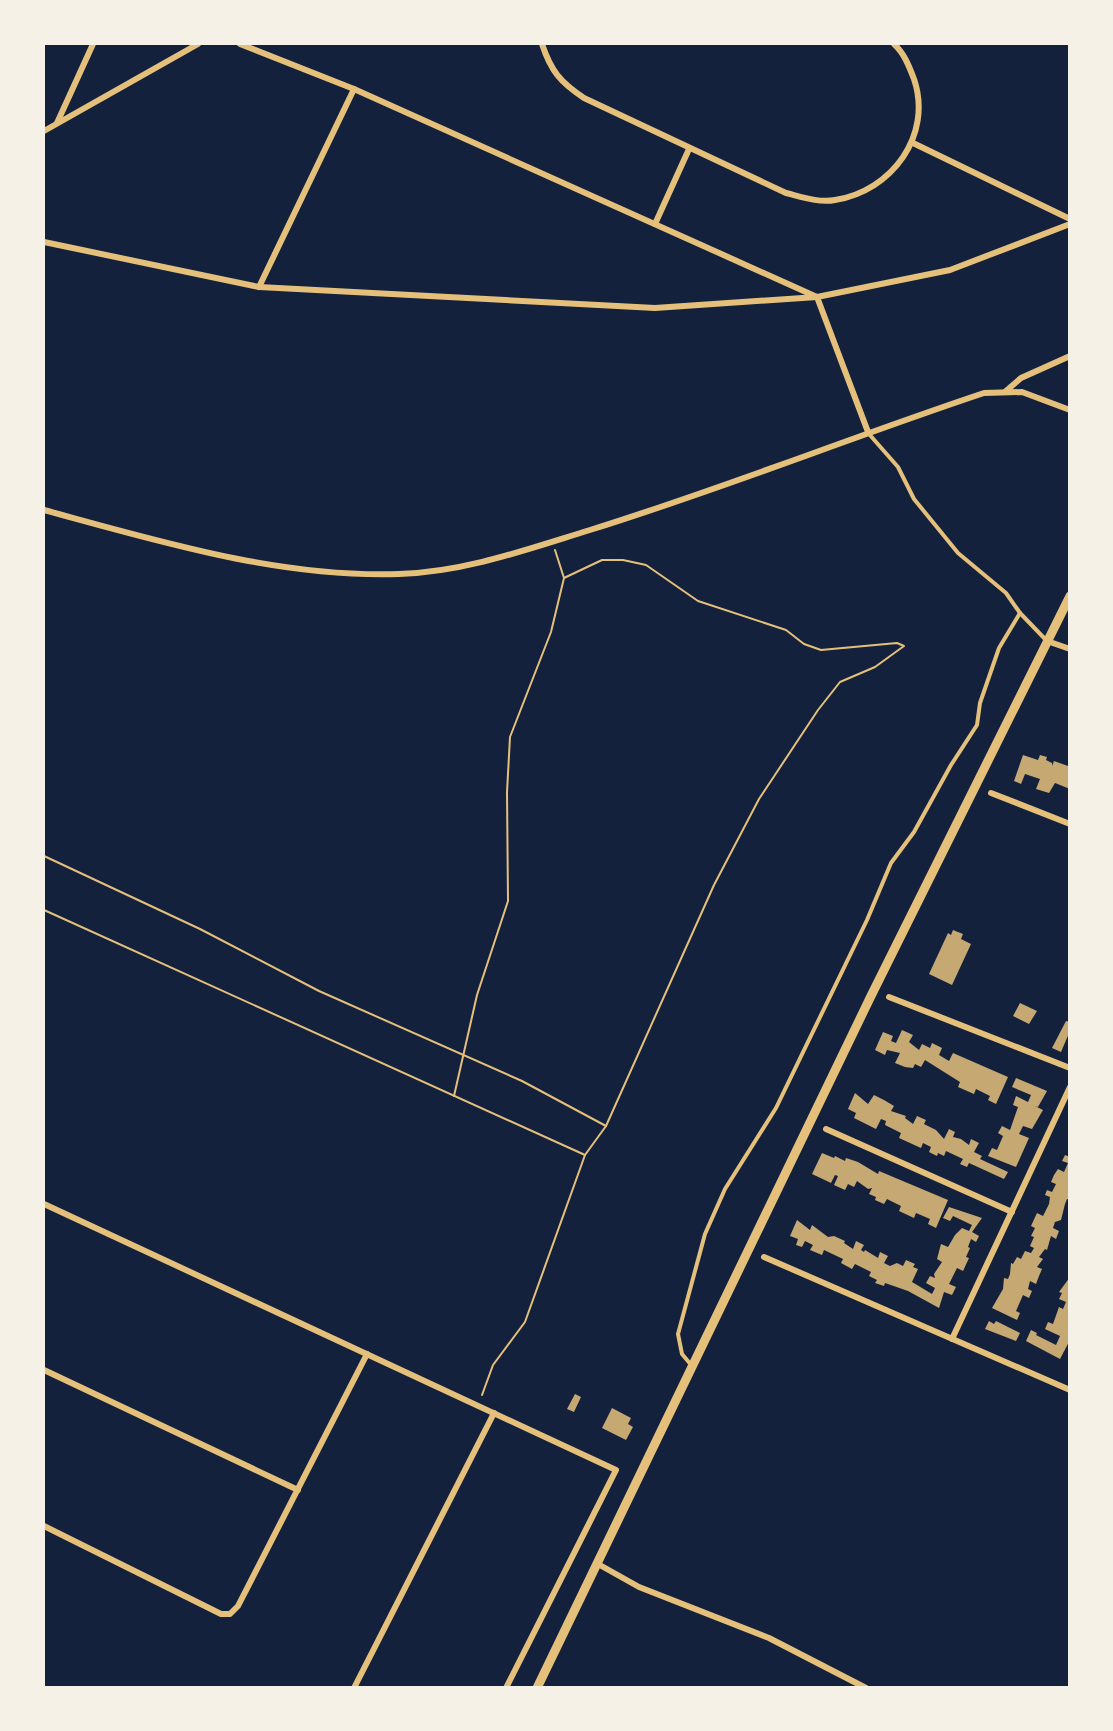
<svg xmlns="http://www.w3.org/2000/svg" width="1113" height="1731" font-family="'Nunito Sans',sans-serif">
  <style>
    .building { fill: #c6a872 }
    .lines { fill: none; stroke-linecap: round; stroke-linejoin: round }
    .path { stroke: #e5c07b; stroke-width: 2 }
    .service { stroke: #e5c07b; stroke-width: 4 }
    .minor { stroke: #e5c07b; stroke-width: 6 }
    .tertiary { stroke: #e5c07b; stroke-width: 9 }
  </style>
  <rect width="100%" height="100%" fill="#14213d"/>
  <g class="building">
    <path d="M1023,755L1038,760L1040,755L1047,757L1046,760L1052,763V766L1054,761L1068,766L1070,789L1055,783L1049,793L1036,789L1040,779L1025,774L1021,784L1014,781Z"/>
    <path d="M953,930L963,934L961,939L971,944L952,985L929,974L948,933L951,935Z"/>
    <path d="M1020,1003L1037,1011L1029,1024L1013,1016Z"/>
    <path d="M1066,1021L1070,1022V1031L1061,1052L1052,1048Z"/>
    <path d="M902,1030L913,1035L909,1042L919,1050L922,1044L930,1048L932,1043L942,1048L939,1055L949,1061L953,1053L1008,1077L996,1104L988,1100L990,1096L976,1089L974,1094L958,1087L960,1082L925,1060L921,1067L915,1064L913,1068L905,1067L895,1063L900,1053L887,1050L885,1055L875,1050L883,1032L893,1036L891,1041L896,1043Z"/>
    <path d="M1016,1078L1047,1091L1038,1107L1035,1106L1043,1110L1032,1129L1023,1126L1019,1134L1029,1138L1016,1167L988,1156L992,1148L997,1150L1003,1136L998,1133L1002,1126L1010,1130L1018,1107L1013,1105L1016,1096L1028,1102L1031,1095L1012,1087Z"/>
    <path d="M855,1093L868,1104L874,1095L884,1100L894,1106L891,1111L906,1116L905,1118L913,1124L917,1116L926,1120L924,1124L936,1130L944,1139L949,1129L955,1132L953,1137L961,1139L969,1145L971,1139L979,1143L974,1152L982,1156L980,1159L1008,1172L1004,1179L969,1163L967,1167L960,1164L963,1159L946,1151L944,1156L938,1153L937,1156L929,1152L931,1147L923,1143L921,1148L899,1138L901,1133L885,1125L886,1121L881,1119L876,1129L854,1118L856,1113L848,1109Z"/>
    <path d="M822,1153L834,1158L835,1156L845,1161L846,1158L858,1162L878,1174L879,1171L948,1200L936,1228L928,1224L930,1219L916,1213L914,1218L899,1211L901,1206L887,1199L884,1204L875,1200L876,1197L869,1194L872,1188L868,1189L857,1181L854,1187L848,1184L845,1190L834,1185L838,1176L835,1175L831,1183L812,1174Z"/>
    <path d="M1065,1155L1070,1157V1200L1067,1199L1065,1204L1061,1220L1055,1222L1053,1228L1059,1231L1056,1239L1051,1236L1047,1250L1045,1249L1039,1257L1043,1259L1037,1267L1042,1269L1039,1276L1036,1284L1030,1281L1028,1289L1032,1291L1029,1298L1023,1295L1016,1311L1020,1313L1017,1320L992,1308L1003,1289L1004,1278L1008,1279L1010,1274L1011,1263L1013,1264L1017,1257L1021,1259L1025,1251L1031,1253L1034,1248L1030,1246L1034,1237L1031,1236L1035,1228L1031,1226L1037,1213L1043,1216L1049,1204L1050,1197L1045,1195L1047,1190L1052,1192L1056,1184L1051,1182L1054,1175L1058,1169L1064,1172L1068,1163L1062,1161Z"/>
    <path d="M949,1207L982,1218L972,1232L979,1236L976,1242L971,1239L968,1247L970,1248L966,1257L969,1258L963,1271L957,1268L949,1284L956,1287L952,1295L944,1292L939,1308L908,1291L885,1283L884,1286L875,1283L877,1280L869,1276L871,1272L855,1264L852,1269L841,1263L843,1259L824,1250L822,1255L810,1250L813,1245L805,1241L802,1247L796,1245L798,1239L790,1236L797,1220L810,1230L812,1225L828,1237L834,1236L845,1241L844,1243L853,1249L856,1241L864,1245L861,1250L864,1252L865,1250L878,1258L880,1252L888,1256L884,1263L890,1266L897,1263L903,1266L906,1260L915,1264L913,1267L918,1269L912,1282L932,1294L935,1288L926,1283L930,1276L935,1278L934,1274L942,1262L937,1259L941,1244L948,1247L955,1235L962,1228L969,1231L972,1225L953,1216L950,1221L943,1218Z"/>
    <path d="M1070,1277V1340L1060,1359L1026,1341L1031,1330L1037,1333L1036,1335L1056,1345L1060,1336L1045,1329L1048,1322L1053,1324L1059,1307L1063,1309L1066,1302L1059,1299L1062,1293L1059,1292Z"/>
    <path d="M989,1321L994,1324L996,1321L1020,1333L1016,1341L985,1329Z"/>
    <path d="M575,1394L581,1397L574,1412L567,1409Z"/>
    <path d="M612,1408L631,1418L628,1424L633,1427L626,1440L602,1428Z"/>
  </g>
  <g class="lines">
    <g class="path">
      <path d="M44,856L200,929L319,991L522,1081L606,1126"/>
      <path d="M44,910L585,1155"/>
      <path d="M454,1096L477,995L508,901L507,792L510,737L551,632L564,578L555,550"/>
      <path d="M482,1395L493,1365L525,1322L585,1155L606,1126L714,885L759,799L818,710L840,682L875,667L904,646L897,643L821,650L804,644L786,630L698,601L646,565L623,560H602L564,578"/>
    </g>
    <g class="service">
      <path d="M869,434L898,467L914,499L958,553L1006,593L1020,613L1046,640"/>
      <path d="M692,1366L682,1354L678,1334L705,1234L725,1189L776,1108L867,920L891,863L914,832L951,765L977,725L980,703L999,648L1020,613"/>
    </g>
    <g class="minor">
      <path d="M240,44L354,89L817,297L868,432"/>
      <path d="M542,44C551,71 560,82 584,98L786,193C802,197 819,203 835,200C892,191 933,135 914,79C909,66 904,53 894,44"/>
      <path d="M57,123L93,44"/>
      <path d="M44,131L198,44"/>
      <path d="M913,143L1070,219"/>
      <path d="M655,224L689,149"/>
      <path d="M44,242L259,287L655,308L817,297L950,270L1070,224"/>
      <path d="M259,287L354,89"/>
      <path d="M1006,391L1021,378L1070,356"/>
      <path d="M44,510C158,541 279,578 399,574C465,572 528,549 590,530C722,489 852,437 984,393L1022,392L1070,410"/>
      <path d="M1047,641L1070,649"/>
      <path d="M991,793L1070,824"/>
      <path d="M889,997L1070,1068"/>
      <path d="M826,1129L1012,1212"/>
      <path d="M44,1204L616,1470L506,1688"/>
      <path d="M764,1257L1070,1390"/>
      <path d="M952,1339L1070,1087"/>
      <path d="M44,1370L298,1490"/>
      <path d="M44,1526L221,1614H230L238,1606L367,1354"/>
      <path d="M598,1564L639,1587L769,1638L866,1688"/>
      <path d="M354,1688L494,1413"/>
    </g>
    <path class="tertiary" d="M537,1688L870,998L1070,596"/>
  </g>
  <rect width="1113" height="1731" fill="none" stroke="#f6f1e7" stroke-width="90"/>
</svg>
